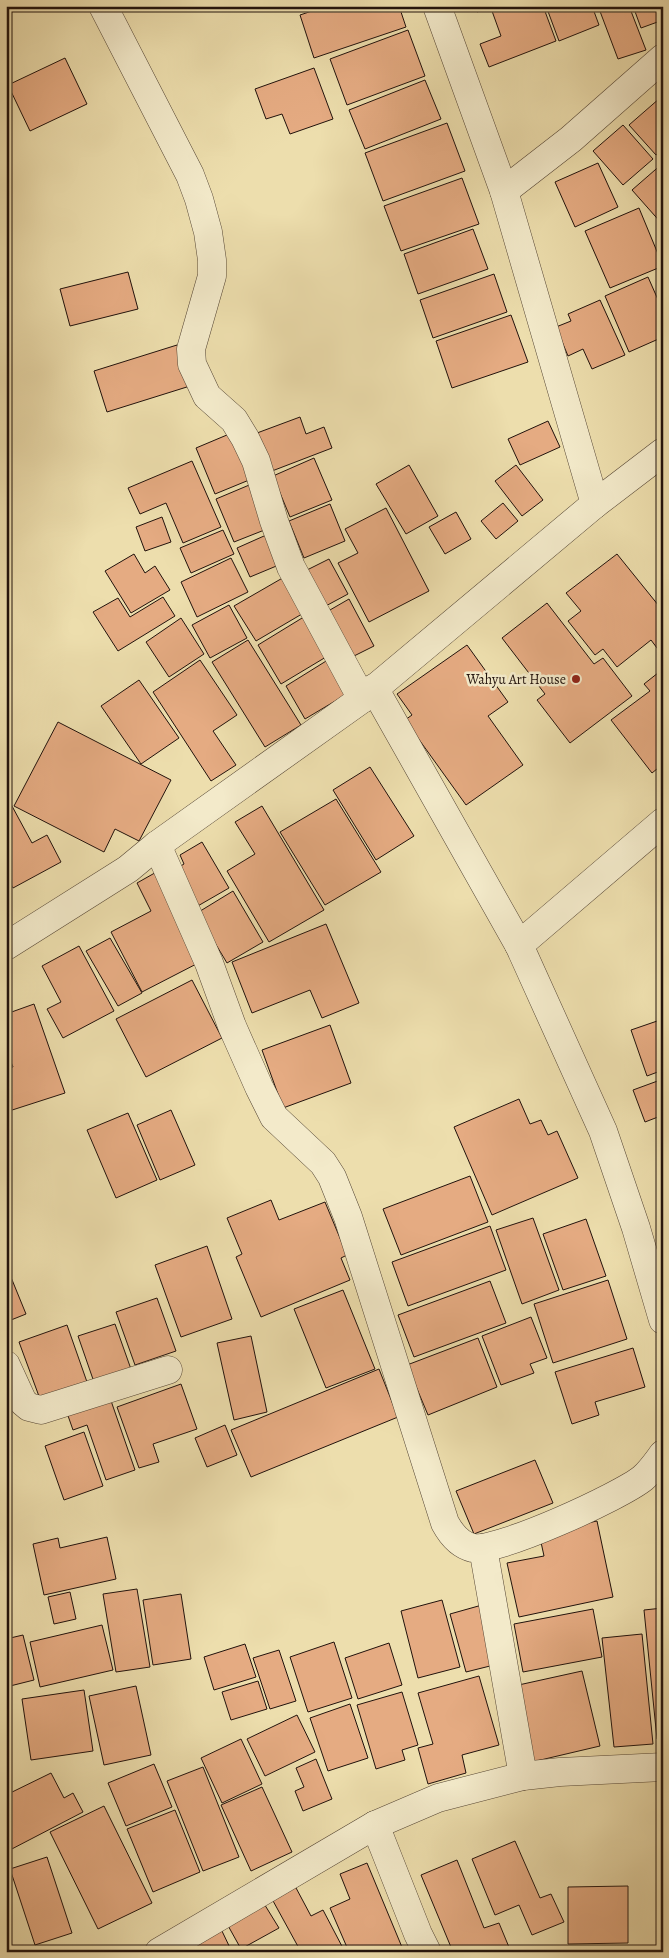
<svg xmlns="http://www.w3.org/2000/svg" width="669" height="1958" font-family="Alegreya,serif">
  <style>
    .building { fill: #e5ab82; stroke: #21120c }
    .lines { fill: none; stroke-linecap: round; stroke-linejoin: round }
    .street-casing { stroke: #544534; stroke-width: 29 }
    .street { stroke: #f3eaca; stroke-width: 28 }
    .poi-dot { fill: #8f2418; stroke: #f3eaca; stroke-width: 2 }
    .labels { text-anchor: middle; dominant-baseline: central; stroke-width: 5; stroke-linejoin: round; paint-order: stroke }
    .poi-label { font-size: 14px; fill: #21120c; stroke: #f3eaca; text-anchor: end }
  </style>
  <rect width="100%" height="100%" fill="#eddead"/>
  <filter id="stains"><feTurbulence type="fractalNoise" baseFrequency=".004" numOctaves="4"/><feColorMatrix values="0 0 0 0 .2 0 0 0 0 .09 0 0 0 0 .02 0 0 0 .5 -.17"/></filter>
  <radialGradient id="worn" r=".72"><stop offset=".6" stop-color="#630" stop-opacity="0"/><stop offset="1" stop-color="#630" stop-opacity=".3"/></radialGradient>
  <g class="building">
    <path d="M6,6H24L6,15Z"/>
    <path d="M303,6H316L304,10Z"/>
    <path d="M327,6H399L406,27L314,58L300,15Z"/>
    <path d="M474,6H492L477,12Z"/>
    <path d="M505,6H543L556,41L489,67L480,44L501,36L492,11Z"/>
    <path d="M546,6H592L599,25L559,41Z"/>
    <path d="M598,6H629L646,50L618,59Z"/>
    <path d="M633,6H663V20L641,28Z"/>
    <path d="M408,30L425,76L347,105L330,59Z"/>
    <path d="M65,58L87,104L30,131L8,85Z"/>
    <path d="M314,68L333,119L290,134L282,114L266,119L255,89Z"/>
    <path d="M425,80L441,119L365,149L349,110Z"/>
    <path d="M660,98L663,102V150L656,155L629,125Z"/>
    <path d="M447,123L465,171L383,201L365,153Z"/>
    <path d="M623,125L653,159L623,185L593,151Z"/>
    <path d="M598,163L618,207L575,227L555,182Z"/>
    <path d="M663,163V225L632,190Z"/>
    <path d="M462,178L479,224L401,251L384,206Z"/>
    <path d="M639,208L663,266L610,288L585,231Z"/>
    <path d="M473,229L488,269L418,294L404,254Z"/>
    <path d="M128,272L138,309L70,326L60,289Z"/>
    <path d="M494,274L507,312L433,338L420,300Z"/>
    <path d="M648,277L663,311V337L629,352L605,296Z"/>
    <path d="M600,300L625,355L592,369L583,349L568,356L556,327L571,321L568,314Z"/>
    <path d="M511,315L528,362L452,388L436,341Z"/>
    <path d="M177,345L190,386L107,412L94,371Z"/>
    <path d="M300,417L306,434L324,427L332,448L272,471L257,433Z"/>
    <path d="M548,421L560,447L520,465L508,439Z"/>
    <path d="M234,432L254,478L215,494L196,448Z"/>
    <path d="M314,458L332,500L290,517L273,476Z"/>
    <path d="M192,461L221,527L183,543L166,503L140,514L128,488Z"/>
    <path d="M409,465L438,516L406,534L376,484Z"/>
    <path d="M516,465L543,500L522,516L495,481Z"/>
    <path d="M254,483L272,527L234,542L216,499Z"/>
    <path d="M503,503L518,521L496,539L481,521Z"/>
    <path d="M330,504L345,541L304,558L289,521Z"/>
    <path d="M386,508L429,591L369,622L338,563L358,553L345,529Z"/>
    <path d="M456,512L471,539L445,554L429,527Z"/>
    <path d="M162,517L171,542L145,551L136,527Z"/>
    <path d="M223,530L234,554L191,573L180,548Z"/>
    <path d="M273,532L286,562L250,577L237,548Z"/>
    <path d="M134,554L145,573L155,566L170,590L131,613L105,571Z"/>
    <path d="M617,554L663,611V656L651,640L617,667L603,649L595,655L568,621L581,611L566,593Z"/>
    <path d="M231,558L248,592L197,617L181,582Z"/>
    <path d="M329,559L348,594L322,608L303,572Z"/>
    <path d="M286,576L307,611L256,641L234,606Z"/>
    <path d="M163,597L175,616L118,651L93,612L118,598L130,617Z"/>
    <path d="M349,599L374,646L348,659L323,614Z"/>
    <path d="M547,603L594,664L603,658L632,696L570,743L537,700L545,694L502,638Z"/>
    <path d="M229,605L247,638L210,658L192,625Z"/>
    <path d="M307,615L331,654L281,684L258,645Z"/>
    <path d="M181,618L204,654L169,677L146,642Z"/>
    <path d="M248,640L301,725L265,747L212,662Z"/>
    <path d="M467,645L508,702L488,716L523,765L466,805L405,720L412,715L397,694Z"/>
    <path d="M331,658L352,691L305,719L286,686Z"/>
    <path d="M200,660L237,715L213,731L236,765L211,781L153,692Z"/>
    <path d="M663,669V764L652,773L611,720L650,691L644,684Z"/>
    <path d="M139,680L179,738L141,764L101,706Z"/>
    <path d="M58,722L171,780L139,841L115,829L104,852L14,806Z"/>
    <path d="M370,767L414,836L376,860L333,790Z"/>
    <path d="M6,795L32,843L47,835L61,862L13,888L6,875Z"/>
    <path d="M336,799L381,872L325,905L280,832Z"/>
    <path d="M262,806L324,910L269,942L227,871L255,854L235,822Z"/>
    <path d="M202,842L229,888L196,907L174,870L184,864L180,855Z"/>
    <path d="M160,870L206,959L142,992L111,932L151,911L137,883Z"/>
    <path d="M233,891L263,942L227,963L197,913Z"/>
    <path d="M326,924L359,1003L322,1018L310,990L252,1013L232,962Z"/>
    <path d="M110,938L142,993L118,1006L86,951Z"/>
    <path d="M79,946L114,1011L63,1038L47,1009L61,1002L42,966Z"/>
    <path d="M192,980L222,1038L146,1077L116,1019Z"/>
    <path d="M34,1004L65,1093L6,1112V1069L13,1067L6,1049V1014Z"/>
    <path d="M663,1019V1070L647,1076L631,1030Z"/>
    <path d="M330,1025L351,1083L283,1108L262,1050Z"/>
    <path d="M663,1079V1131L658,1117L645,1122L633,1090Z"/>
    <path d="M519,1099L530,1124L541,1120L548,1135L557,1131L578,1178L492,1215L454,1127Z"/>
    <path d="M171,1110L195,1165L160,1180L137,1125Z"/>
    <path d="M128,1113L157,1180L116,1198L87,1130Z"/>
    <path d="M470,1176L488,1222L401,1255L383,1209Z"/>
    <path d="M271,1200L279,1220L325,1202L347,1255L341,1258L350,1280L261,1317L236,1257L242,1254L227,1218Z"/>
    <path d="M533,1218L559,1290L522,1304L496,1230Z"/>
    <path d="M586,1219L606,1276L563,1290L543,1234Z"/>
    <path d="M490,1226L506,1270L408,1306L392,1262Z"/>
    <path d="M207,1246L232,1319L181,1337L155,1265Z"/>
    <path d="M6,1265L26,1314L6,1322Z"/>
    <path d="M608,1280L627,1339L553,1363L534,1304Z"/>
    <path d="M490,1281L506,1323L414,1357L398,1315Z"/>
    <path d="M343,1290L375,1369L326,1388L294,1309Z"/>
    <path d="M157,1298L176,1351L135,1365L116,1312Z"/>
    <path d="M531,1317L547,1358L530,1364L534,1373L501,1385L482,1336Z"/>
    <path d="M115,1324L132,1372L95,1385L78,1336Z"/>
    <path d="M67,1325L87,1382L40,1399L19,1342Z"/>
    <path d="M251,1336L267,1412L234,1420L217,1343Z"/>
    <path d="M478,1338L497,1387L428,1415L407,1365Z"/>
    <path d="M633,1348L645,1387L595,1402L599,1415L572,1424L555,1372Z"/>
    <path d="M379,1369L398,1417L251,1477L231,1430Z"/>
    <path d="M181,1384L197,1429L153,1444L159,1462L139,1468L117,1407Z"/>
    <path d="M109,1395L135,1470L106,1480L87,1425L73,1430L66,1410Z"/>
    <path d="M225,1425L237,1455L207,1467L195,1438Z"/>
    <path d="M84,1432L103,1486L64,1500L45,1446Z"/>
    <path d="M535,1460L553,1503L474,1534L456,1491Z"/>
    <path d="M597,1521L613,1597L519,1617L507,1563L544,1556L539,1533Z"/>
    <path d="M107,1537L116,1579L44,1595L33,1544L58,1538L60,1548Z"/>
    <path d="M137,1589L150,1667L116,1672L103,1594Z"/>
    <path d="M70,1592L76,1619L54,1624L48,1597Z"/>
    <path d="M181,1594L191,1659L153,1665L143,1600Z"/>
    <path d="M442,1600L460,1667L418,1678L401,1611Z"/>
    <path d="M482,1605L498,1664L466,1672L450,1614Z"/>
    <path d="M663,1608V1739H657L644,1610Z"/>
    <path d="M593,1609L602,1657L523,1672L514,1624Z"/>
    <path d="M102,1625L113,1670L40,1687L30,1642Z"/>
    <path d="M642,1634L653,1744L614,1747L602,1638Z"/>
    <path d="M23,1635L34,1680L6,1687V1639Z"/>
    <path d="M334,1642L352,1698L308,1712L290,1657Z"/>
    <path d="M389,1643L402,1685L358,1699L345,1658Z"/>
    <path d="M245,1644L256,1677L214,1690L204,1657Z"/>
    <path d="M279,1650L296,1701L270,1709L253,1658Z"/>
    <path d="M582,1671L600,1746L532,1762L514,1686Z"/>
    <path d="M479,1676L499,1745L462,1755L466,1773L428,1784L418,1748L433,1744L418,1693Z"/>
    <path d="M258,1681L267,1709L231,1720L222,1692Z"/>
    <path d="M136,1686L151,1755L104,1765L89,1696Z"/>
    <path d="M84,1690L93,1751L31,1760L22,1699Z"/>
    <path d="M402,1692L418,1745L402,1750L405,1760L376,1769L357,1705Z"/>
    <path d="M350,1704L368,1758L328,1771L310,1718Z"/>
    <path d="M297,1715L315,1752L265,1776L247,1739Z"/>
    <path d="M241,1739L262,1784L222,1803L201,1758Z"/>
    <path d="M316,1759L332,1799L303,1811L295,1791L304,1787L296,1768Z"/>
    <path d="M154,1764L172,1807L126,1826L108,1783Z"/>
    <path d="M203,1767L239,1857L203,1871L167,1781Z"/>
    <path d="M51,1773L64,1798L73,1793L83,1812L6,1852V1795Z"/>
    <path d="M262,1787L292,1852L251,1871L221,1805Z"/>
    <path d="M104,1806L152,1903L98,1929L50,1832Z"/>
    <path d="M175,1810L200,1872L153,1892L127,1829Z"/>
    <path d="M515,1841L540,1898L551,1894L564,1922L532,1935L519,1905L495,1915L472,1859Z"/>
    <path d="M47,1857L72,1933L35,1945L10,1869Z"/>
    <path d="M457,1860L484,1928L499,1923L511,1952H453L421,1875Z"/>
    <path d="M367,1863L404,1952H349L330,1908L350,1899L340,1874Z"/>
    <path d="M295,1886L311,1916L323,1910L345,1952H301L272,1899Z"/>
    <path d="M628,1886V1943L568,1944V1887Z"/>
    <path d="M263,1902L279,1928L241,1949L226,1922Z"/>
    <path d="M221,1929L232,1952H174Z"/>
  </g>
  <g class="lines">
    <defs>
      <g id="street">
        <path d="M103,6L190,175L199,199L208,232L212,260V276L191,349L192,364L207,396L234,420L245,438L256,461L274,521L291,567L362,699"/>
        <path d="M437,6L504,191L595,504"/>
        <path d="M504,191L571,139L663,58"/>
        <path d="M374,688L519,945L603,1131L636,1228L663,1320"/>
        <path d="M157,845L209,963L232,1026L259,1087L274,1117L323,1163L332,1177L348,1217L445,1523C451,1534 460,1545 473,1548C499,1552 621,1496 643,1478C651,1471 657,1462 663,1454"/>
        <path d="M519,945L663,822"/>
        <path d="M6,946L128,869L157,845L362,699L595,504L663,452"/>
        <path d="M6,1365L23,1402L29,1407L41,1410L168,1370"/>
        <path d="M483,1548L523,1776"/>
        <path d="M375,1825L418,1934L427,1952"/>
        <path d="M159,1952L375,1825L438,1798L523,1776L560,1772L663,1767"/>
      </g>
    </defs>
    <use href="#street" class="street-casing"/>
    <use href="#street" class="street"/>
  </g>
  <circle class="poi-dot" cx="576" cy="679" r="5"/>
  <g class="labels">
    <g class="poi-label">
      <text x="566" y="679">Wahyu Art House</text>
    </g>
  </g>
  <rect width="669" height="1958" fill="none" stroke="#eddead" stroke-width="25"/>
  <rect x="8" y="8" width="654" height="1943" fill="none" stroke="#21120c" stroke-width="2.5"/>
  <rect x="12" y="12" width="644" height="1933" fill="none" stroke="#21120c"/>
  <rect width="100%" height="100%" filter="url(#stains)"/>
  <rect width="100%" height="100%" fill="url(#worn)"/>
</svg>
